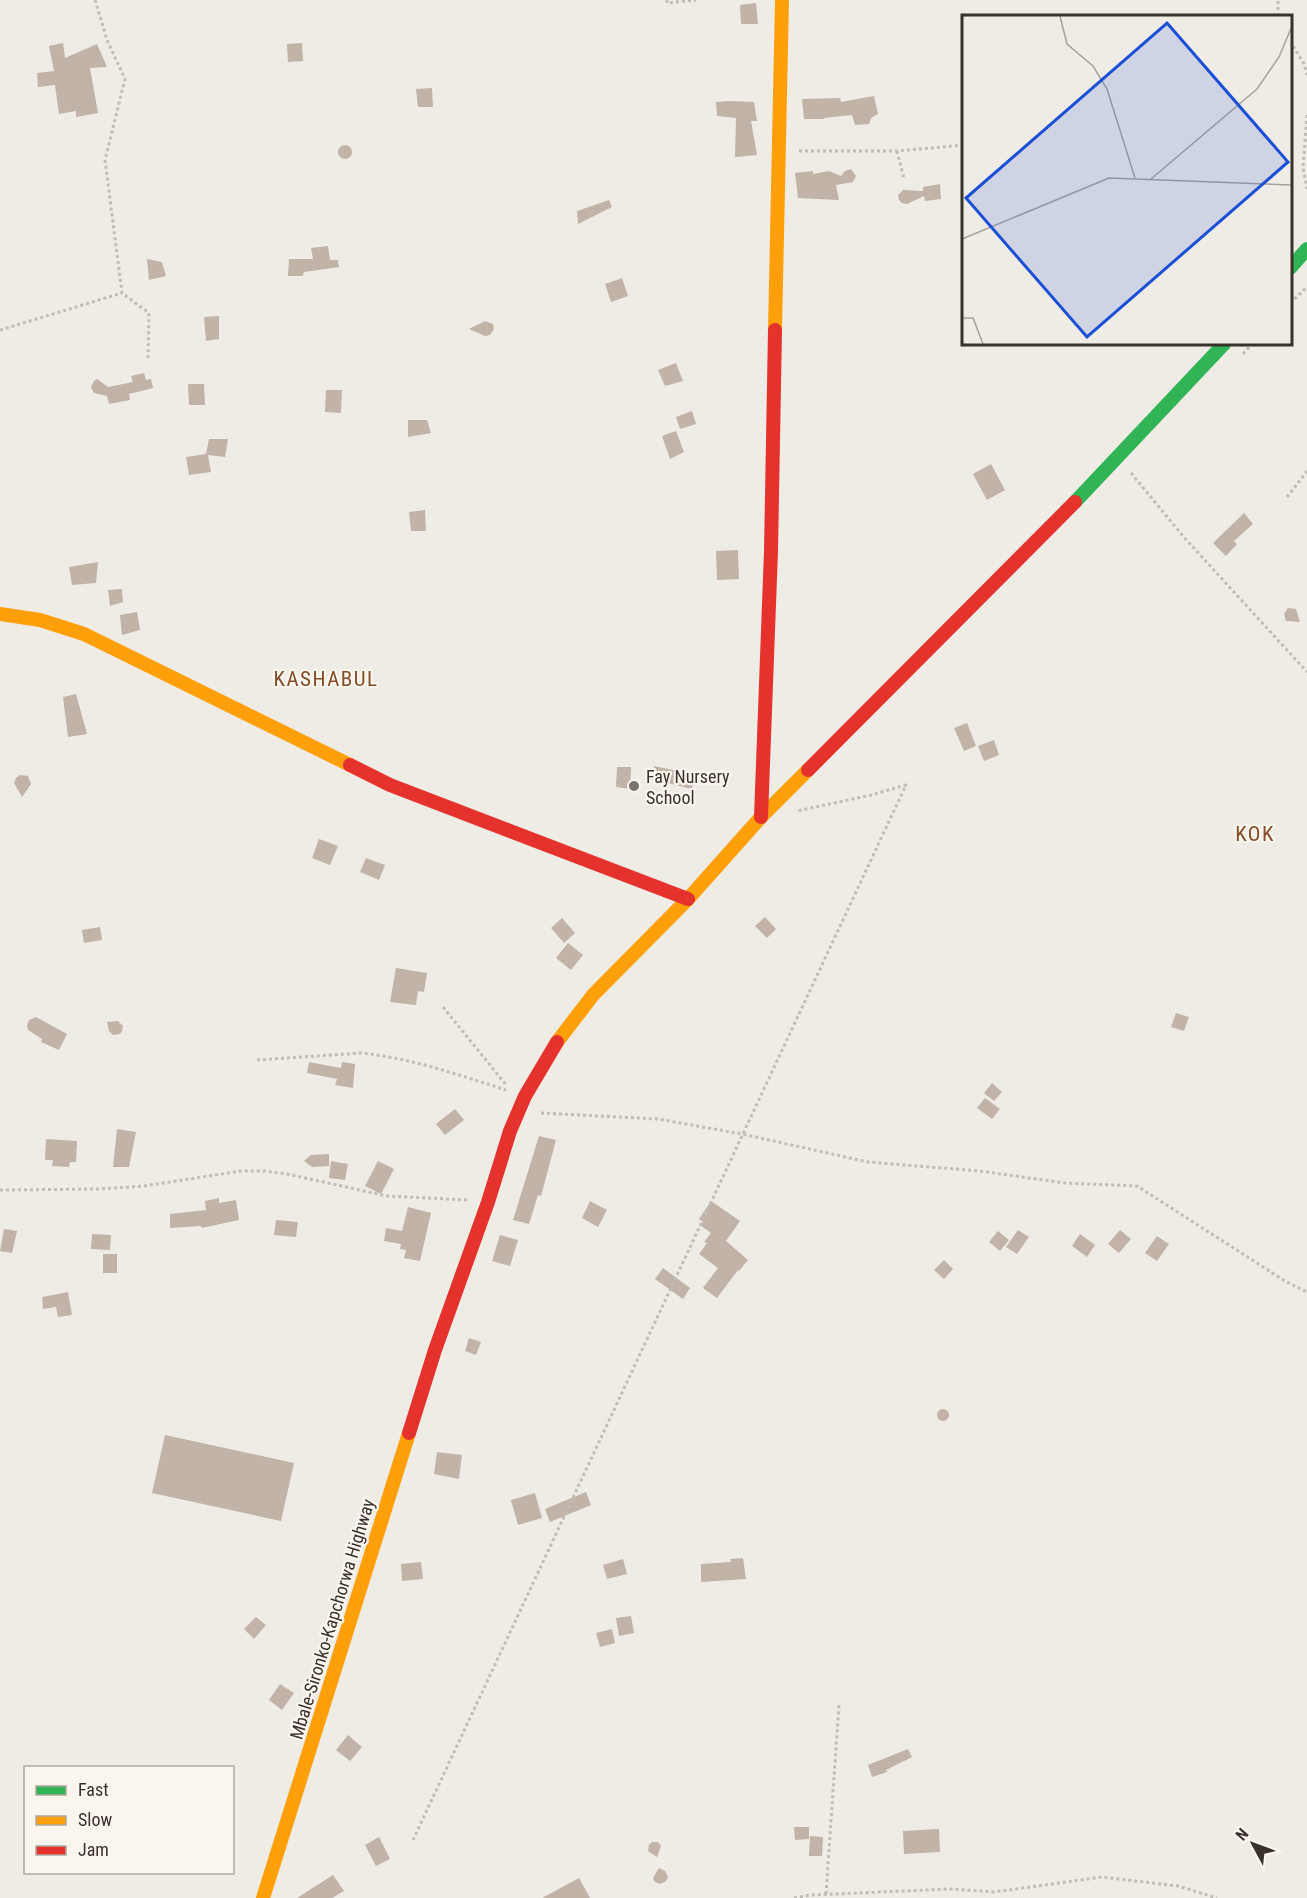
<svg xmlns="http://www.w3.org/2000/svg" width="1307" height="1898" font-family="'Roboto Condensed',sans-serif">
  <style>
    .building { fill: #c1b3a7 }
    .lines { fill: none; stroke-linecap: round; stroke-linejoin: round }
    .path { stroke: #c1bcb6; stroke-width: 3; stroke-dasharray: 3 3; stroke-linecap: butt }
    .fast { stroke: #30b455; stroke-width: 14 }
    .slow { stroke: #ff9f0a; stroke-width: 14 }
    .jam { stroke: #e5322d; stroke-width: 14 }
    .poi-dot { fill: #78736c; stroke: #faf6ee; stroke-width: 2 }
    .labels { text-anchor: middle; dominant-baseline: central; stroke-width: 4.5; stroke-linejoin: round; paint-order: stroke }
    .poi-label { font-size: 18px; fill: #39322b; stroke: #faf6ee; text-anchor: start }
    .street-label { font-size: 18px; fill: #39322b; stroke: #faf6ee }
    .quarter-label { font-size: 21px; letter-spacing: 1.5px; fill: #844c29; stroke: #faf6ee }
    .inset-road { fill: none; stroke: #a6a29b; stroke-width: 1.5 }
    .view { fill: #1d4ed8; fill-opacity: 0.15; stroke: #1d4ed8; stroke-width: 3 }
    .inset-edge { fill: none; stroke: #39322b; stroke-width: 3 }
  </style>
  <rect width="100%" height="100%" fill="#eeece5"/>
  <g class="building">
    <path d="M756,3L758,24H741L740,5Z"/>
    <path d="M63,43L65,58L97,44L107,67L90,68L98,113L76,117V111L59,114L55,85L38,87L37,73L54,71L49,46Z"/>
    <path d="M302,43L303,61L288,62L287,44Z"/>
    <path d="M432,88L433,107H418L416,89Z"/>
    <path d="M874,96L878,114L871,118L869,124L855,125L852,115L824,118V119H804L802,99L840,98L841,102Z"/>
    <path d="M730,101L754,102L757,121H751L757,155L735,157L736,118L717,116L716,102Z"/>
    <circle cx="345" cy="152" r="7"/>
    <path d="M851,169L856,176L853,182L836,185L839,200L798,198L795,173L813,171V174L829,171L841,176L845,171Z"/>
    <path d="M940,184L941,199L925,201L924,196L907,204L902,203L899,200L898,195L903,190L923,191V187Z"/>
    <path d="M609,200L612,207L578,224L577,211Z"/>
    <path d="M328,246L330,260H338L339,267L304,272L303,276H288L289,259H313L311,248Z"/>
    <path d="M147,259L162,262L166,276L149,280Z"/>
    <path d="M622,278L628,296L611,302L605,284Z"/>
    <path d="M219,316V339L206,341L204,317Z"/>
    <path d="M485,321L493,324L494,329L490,335L485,336L469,329Z"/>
    <path d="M676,363L683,381L665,386L658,370Z"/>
    <path d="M144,373L146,380L151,379L153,388L129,394L130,400L109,404L107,396L94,393L91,387L94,381L97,379L108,387L133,382L131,376Z"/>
    <path d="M188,384H204L205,405H189Z"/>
    <path d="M326,390H342L341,413L325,412Z"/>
    <path d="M692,411L696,424L680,429L676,417Z"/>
    <path d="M408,420H427L431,433L408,437Z"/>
    <path d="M676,431L684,452L670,459L662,436Z"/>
    <path d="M209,439H228L225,457L208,455L211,472L189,475L186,457L206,454Z"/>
    <path d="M991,464L1005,490L987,500L973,474Z"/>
    <path d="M425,510L426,531H411L409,512Z"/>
    <path d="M1244,513L1253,524L1234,541L1237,544L1226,556L1213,543Z"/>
    <path d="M738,550L739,579L717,580L716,551Z"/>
    <path d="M98,562L96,583L72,585L69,567Z"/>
    <path d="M122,589L123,602L110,606L108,590Z"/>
    <path d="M1288,608L1296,609L1300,622L1286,621L1284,614Z"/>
    <path d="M137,612L140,630L122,635L120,615Z"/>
    <path d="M76,694L87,734L68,737L63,697Z"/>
    <path d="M967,723L976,746L964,751L954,728Z"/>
    <path d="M994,740L999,755L984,761L978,746Z"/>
    <path d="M654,766L696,775L692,789L651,779Z"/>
    <path d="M617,767H631L630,789L616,787Z"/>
    <path d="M20,775L28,776L31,784L22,797L14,783L16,778Z"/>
    <path d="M319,839L338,846L330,865L312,858Z"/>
    <path d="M366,858L385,865L379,880L360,872Z"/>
    <path d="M765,917L776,929L767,938L755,926Z"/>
    <path d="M562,918L575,933L564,943L551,928Z"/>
    <path d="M100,927L102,940L84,943L82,930Z"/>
    <path d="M568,943L583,955L571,970L556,958Z"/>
    <path d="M396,968L427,973L424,992L418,991L416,1005L390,1002Z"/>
    <path d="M1176,1013L1189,1017L1184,1031L1171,1027Z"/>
    <path d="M36,1017L67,1034L59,1050L41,1042L42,1039L28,1030L27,1025L29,1020Z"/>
    <path d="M118,1021L123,1026L122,1031L120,1034L113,1035L109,1031L107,1022Z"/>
    <path d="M309,1062L341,1068L342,1062L355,1064L353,1088L335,1085L337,1079L307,1073Z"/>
    <path d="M992,1083L1002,1092L994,1101L984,1093Z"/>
    <path d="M985,1098L1000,1109L992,1119L977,1108Z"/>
    <path d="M455,1109L464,1120L445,1135L436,1124Z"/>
    <path d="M117,1129L136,1132L129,1167H113Z"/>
    <path d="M539,1136L556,1140L541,1196L538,1195L529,1224L513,1220Z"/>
    <path d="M46,1139L77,1141L76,1162H70L69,1167L52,1166L53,1160H45Z"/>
    <path d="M329,1154V1166L312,1167L304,1161L311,1155Z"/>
    <path d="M331,1161L348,1164L345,1180L329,1178Z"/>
    <path d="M378,1161L394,1169L381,1194L365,1186Z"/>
    <path d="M219,1198V1203L236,1200L239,1220L202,1228L201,1226L170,1228V1214L206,1210L205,1201Z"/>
    <path d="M590,1201L607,1210L598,1227L582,1218Z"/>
    <path d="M711,1201L740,1221L726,1241L748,1260L739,1271L738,1270L717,1298L703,1288L718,1268L699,1254L707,1243L704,1242L711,1233L700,1225L703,1222L699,1219Z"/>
    <path d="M408,1207L431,1213L420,1261L404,1258L406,1250L400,1249L401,1244L384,1241L386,1228L402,1231Z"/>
    <path d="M276,1220L298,1222L296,1237L274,1235Z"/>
    <path d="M4,1229L17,1231L12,1253L0,1251Z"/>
    <path d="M1018,1230L1029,1237L1017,1254L1006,1247Z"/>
    <path d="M1120,1230L1131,1239L1119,1253L1108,1244Z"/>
    <path d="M998,1231L1009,1240L1000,1251L989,1242Z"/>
    <path d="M92,1234L111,1235L110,1250L91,1249Z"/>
    <path d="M1080,1234L1095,1245L1087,1257L1072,1246Z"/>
    <path d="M500,1235L518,1240L510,1266L492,1261Z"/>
    <path d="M1157,1236L1169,1244L1157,1261L1145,1253Z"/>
    <rect x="103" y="1254" width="14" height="19"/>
    <path d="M944,1260L953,1269L944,1279L934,1270Z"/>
    <path d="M663,1268L690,1288L683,1299L655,1279Z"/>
    <path d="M68,1292L72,1315L58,1317L56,1307L43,1309L42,1297Z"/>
    <path d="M469,1338L481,1342L476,1355L465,1351Z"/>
    <circle cx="943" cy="1415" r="6"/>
    <path d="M165,1435L294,1463L281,1521L152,1493Z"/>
    <path d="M437,1452L462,1455L459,1479L434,1474Z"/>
    <path d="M586,1492L591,1505L550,1522L545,1509Z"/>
    <path d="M535,1493L542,1518L518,1525L511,1500Z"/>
    <path d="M743,1558L746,1579L701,1582V1564L731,1562L730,1559Z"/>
    <path d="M623,1559L627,1574L607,1579L603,1565Z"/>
    <path d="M421,1562L423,1579L402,1581L401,1564Z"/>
    <path d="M631,1616L634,1633L619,1636L616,1618Z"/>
    <path d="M256,1617L266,1625L254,1639L244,1629Z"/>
    <path d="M612,1629L615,1643L600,1647L596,1633Z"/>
    <path d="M280,1684L294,1693L282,1710L269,1700Z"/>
    <path d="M348,1735L362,1747L350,1761L336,1750Z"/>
    <path d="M908,1749L912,1757L886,1770L887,1772L872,1777L868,1765Z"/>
    <path d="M794,1827H809V1839L795,1840Z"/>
    <path d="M939,1829L940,1852L904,1854L903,1831Z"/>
    <path d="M810,1836L823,1837L822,1856H809Z"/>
    <path d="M379,1837L390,1859L376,1866L365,1845Z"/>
    <path d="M652,1842H658L661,1846L657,1857L648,1851L649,1845Z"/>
    <path d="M659,1868L665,1871L668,1877L666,1881L660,1884L655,1882L653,1878Z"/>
    <path d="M333,1875L344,1891L332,1898H297Z"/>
    <path d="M579,1878L590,1898H542Z"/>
  </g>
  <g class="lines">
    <g class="path">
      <path d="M95,0L107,40L125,79L105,160L122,293L149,313L148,358"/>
      <path d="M667,0V3L696,0"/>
      <path d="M1278,16V0"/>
      <path d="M1290,41L1304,64L1307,75"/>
      <path d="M1307,115L1303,168L1307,189"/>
      <path d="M799,151H897L964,145"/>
      <path d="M897,151L904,179"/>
      <path d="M1290,303L1307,287"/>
      <path d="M0,330L122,293"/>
      <path d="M1243,354L1252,344"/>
      <path d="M1131,473L1182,535L1307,672"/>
      <path d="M1287,497L1307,471"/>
      <path d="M443,1007L507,1086"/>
      <path d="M257,1060L361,1053C411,1058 459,1075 506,1090"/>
      <path d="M541,1113L658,1119L742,1134L868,1162L980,1171L1065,1183L1137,1186L1285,1281L1307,1292"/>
      <path d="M0,1190L98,1189L144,1186L241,1171H264L287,1174L387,1196L468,1200"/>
      <path d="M413,1840L906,785L871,795L797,811"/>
      <path d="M826,1894L839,1705"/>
      <path d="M794,1898L810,1895L951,1889L994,1892L1102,1877L1178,1886L1217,1898"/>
    </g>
    <g class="fast">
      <path d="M1290,268L1307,249"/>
      <path d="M1075,502L1224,344"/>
    </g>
    <g class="slow">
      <path d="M775,330L782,0"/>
      <path d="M0,614L40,620L84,634L350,765"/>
      <path d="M557,1042L593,995L688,899L761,817L808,770"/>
      <path d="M263,1898L409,1433"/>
    </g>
    <g class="jam">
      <path d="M350,765L390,785L688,899"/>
      <path d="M808,770L1075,502"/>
      <path d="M761,817L771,551L775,330"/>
      <path d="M409,1433L435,1350L488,1202L510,1131L525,1096L557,1042"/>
    </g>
  </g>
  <circle class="poi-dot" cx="634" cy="786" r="6"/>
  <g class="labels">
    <g class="poi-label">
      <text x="646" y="776">Fay Nursery<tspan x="646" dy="21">School</tspan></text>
    </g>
    <g class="street-label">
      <text transform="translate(332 1619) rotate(-73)">Mbale-Sironko-Kapchorwa Highway</text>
    </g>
    <g class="quarter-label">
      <text x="326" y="679">KASHABUL</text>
      <text x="1255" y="834">KOK</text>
    </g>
  </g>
  <g transform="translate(962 15)">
    <rect width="330" height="330" fill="#eeece5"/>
    <path class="inset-road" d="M98,1L105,29L131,51L145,74L173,163M189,164L295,74L317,42L330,11M0,224L147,163L330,170M0,303H11L21,329"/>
    <path class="view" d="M205,8L326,147L125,322L4,183Z"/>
    <rect width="330" height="330" class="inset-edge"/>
  </g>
  <rect x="24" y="1766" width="210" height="108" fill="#faf6ee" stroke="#ada8a0" stroke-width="1.5"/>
  <rect x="36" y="1786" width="30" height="9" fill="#30b455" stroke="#ada8a0" stroke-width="1.5"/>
  <text x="78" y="1796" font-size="18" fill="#39322b">Fast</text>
  <rect x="36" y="1816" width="30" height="9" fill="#ff9f0a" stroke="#ada8a0" stroke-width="1.5"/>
  <text x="78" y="1826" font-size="18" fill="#39322b">Slow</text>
  <rect x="36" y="1846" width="30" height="9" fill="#e5322d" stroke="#ada8a0" stroke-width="1.5"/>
  <text x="78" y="1856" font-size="18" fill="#39322b">Jam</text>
  <g transform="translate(1253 1844) rotate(311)" stroke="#faf6ee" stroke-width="4.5" paint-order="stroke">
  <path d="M0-4.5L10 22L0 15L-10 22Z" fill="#39322b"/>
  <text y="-9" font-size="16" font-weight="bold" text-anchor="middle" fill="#39322b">N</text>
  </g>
</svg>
